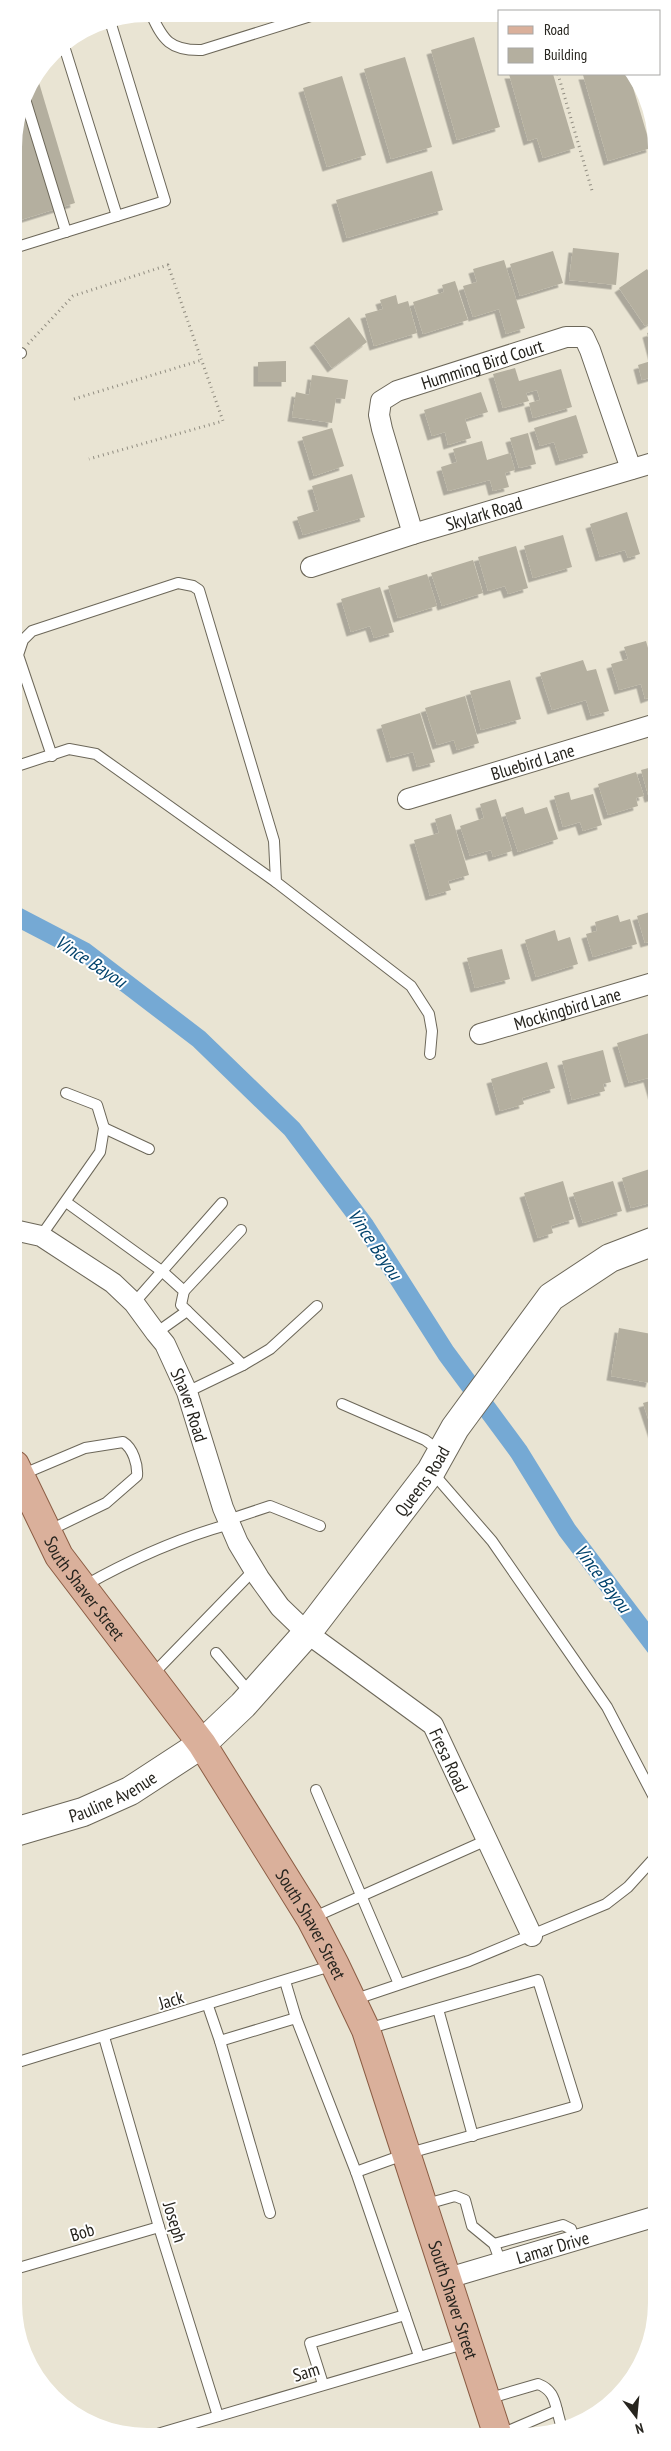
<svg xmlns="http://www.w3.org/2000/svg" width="671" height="2451" font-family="'PT Sans Narrow',sans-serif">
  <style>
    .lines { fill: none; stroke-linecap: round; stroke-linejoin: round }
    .canal { stroke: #75a9d4; stroke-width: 19 }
    .building { fill: #b4af9f; filter: url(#shadow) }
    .lane-casing { stroke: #6c6759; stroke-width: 12 }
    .street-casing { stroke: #6c6759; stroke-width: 22 }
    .secondary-casing { stroke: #6c6759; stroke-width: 30 }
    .primary-casing { stroke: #8b5d44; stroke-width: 30 }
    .path { stroke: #918d81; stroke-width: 3; stroke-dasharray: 1 4; stroke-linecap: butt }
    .lane { stroke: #fff; stroke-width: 10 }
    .street { stroke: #fff; stroke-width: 20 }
    .secondary { stroke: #fff; stroke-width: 28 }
    .primary { stroke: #dab09b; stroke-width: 28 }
    .labels { text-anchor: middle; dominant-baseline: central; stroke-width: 4; stroke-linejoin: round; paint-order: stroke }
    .street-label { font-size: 18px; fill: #26241e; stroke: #fff }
    .water-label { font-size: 19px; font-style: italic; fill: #02436c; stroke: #fff }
  </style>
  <defs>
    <filter id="shadow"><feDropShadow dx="-4.5" dy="4.5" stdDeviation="0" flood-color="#0004"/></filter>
  </defs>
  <rect width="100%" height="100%" fill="#e9e4d3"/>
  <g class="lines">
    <path class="canal" d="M14,915L85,952L199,1039L292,1129L365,1226L446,1353L519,1452L567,1530L657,1649"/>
  </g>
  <g class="building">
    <path d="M474,37L500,127L457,140L431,50Z"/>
    <path d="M405,57L432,147L391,159L364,69Z"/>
    <path d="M509,74H553L575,148L543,158L537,138L528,141Z"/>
    <path d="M629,74L651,148L608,161L583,75Z"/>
    <path d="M37,76L75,203L14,222V139L27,89Z"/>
    <path d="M342,76L366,155L327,167L303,88Z"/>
    <path d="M432,171L443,210L347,238L336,200Z"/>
    <path d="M573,248L619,253L616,285L569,280Z"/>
    <path d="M553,251L563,283L520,296L510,264Z"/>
    <path d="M504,260L525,328L506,334L499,309L473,317L463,286L477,282L473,269Z"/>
    <path d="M647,269L656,283V319L645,326L619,288Z"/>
    <path d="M455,281L468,320L423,334L413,302L444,292L442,285Z"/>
    <path d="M396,295L398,304L408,301L417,333L374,346L365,314L383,309L380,300Z"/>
    <path d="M349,317L367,342L332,368L314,343Z"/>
    <path d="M656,330V376L642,380L638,365L654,360L647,333Z"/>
    <path d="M286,361V382H258V362Z"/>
    <path d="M515,368L519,381L561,369L572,407L533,418L529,403L540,400L537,390L526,393L529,401L503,408L493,374Z"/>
    <path d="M312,375L348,380L345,399L336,398L332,423L292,417L296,392L309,395Z"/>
    <path d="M481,392L488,412L465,419L471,438L448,445L445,432L432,436L424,410Z"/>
    <path d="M576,415L588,453L560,461L554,442L540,446L534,428Z"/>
    <path d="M332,428L344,466L314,476L302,437Z"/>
    <path d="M528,433L536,464L519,468L510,438Z"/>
    <path d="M482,441L487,460L510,453L515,470L505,473L509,487L493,491L490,480L448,491L441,467L457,462L453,449Z"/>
    <path d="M352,474L365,517L303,535L297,517L319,510L312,486Z"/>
    <path d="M627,512L640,554L628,558L625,550L600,557L590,524Z"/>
    <path d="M563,535L572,567L533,578L524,546Z"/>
    <path d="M516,546L528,588L508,594L505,586L488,591L478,557Z"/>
    <path d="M473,560L483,593L442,606L431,573Z"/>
    <path d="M427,574L437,606L398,618L388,586Z"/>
    <path d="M380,587L394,632L374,638L370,626L351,632L341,599Z"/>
    <path d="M646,641L656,676V695L645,699L641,684L619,690L611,664L628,659L624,647Z"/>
    <path d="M583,660L587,671L596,669L609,711L591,716L586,700L552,710L540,673Z"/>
    <path d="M510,680L521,719L481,730L470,691Z"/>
    <path d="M465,696L479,743L457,750L454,740L437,745L425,708Z"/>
    <path d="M420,713L435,762L417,767L413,752L391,758L381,725Z"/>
    <path d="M656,766V796L649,798L641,770Z"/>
    <path d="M636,772L644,796L636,798L638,806L608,815L598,784Z"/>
    <path d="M569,792L571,800L593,794L602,825L583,831L580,822L563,827L554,796Z"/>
    <path d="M496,799L512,851L493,857L491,850L470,856L460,826L484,818L480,804Z"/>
    <path d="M523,807L525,814L547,807L558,839L518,852L505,813Z"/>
    <path d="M451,814L469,875L448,881L451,890L430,896L414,840L439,833L435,819Z"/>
    <path d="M656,910V940L645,943L637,916Z"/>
    <path d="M618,915L620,922L630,919L637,944L593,957L586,934L597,931L595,922Z"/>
    <path d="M555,930L558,941L570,937L578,964L536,977L525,940Z"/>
    <path d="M502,949L510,979L475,988L467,958Z"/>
    <path d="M656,1031V1098L654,1099L648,1078L629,1083L617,1043Z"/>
    <path d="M603,1050L611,1082L603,1084L605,1091L572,1100L562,1061Z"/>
    <path d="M547,1062L555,1088L522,1098L524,1104L500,1111L491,1079Z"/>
    <path d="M656,1167L657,1201L631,1208L622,1178Z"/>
    <path d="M563,1181L574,1219L551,1226L553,1233L538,1238L524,1193Z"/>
    <path d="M613,1181L622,1211L583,1223L573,1193Z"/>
    <path d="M619,1328L657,1335V1356L650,1383L611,1376Z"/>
    <path d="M657,1399V1443H656L643,1403Z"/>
  </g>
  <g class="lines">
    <defs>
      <g id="lane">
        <path d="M151,14C163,40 170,51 202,50L314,15"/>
        <path d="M64,46L117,216"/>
        <path d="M25,99L66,232"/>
        <path d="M14,248L165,201L110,21"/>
        <path d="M14,355L21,353"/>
        <path d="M52,756L18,655L23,640L32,631L178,583L193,586L199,590L274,841L276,882L411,986L429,1014L432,1031L430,1054"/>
        <path d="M14,767L69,749L96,754L276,882"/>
        <path d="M104,1128L149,1149"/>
        <path d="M66,1202L163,1272L184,1291L181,1305L243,1365"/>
        <path d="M41,1236L100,1152L104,1128L97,1105L66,1093"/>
        <path d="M184,1291L241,1230"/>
        <path d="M134,1303L222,1203"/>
        <path d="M156,1333L187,1311"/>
        <path d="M187,1392L243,1365L270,1349L317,1306"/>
        <path d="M342,1404L425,1440L440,1451"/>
        <path d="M432,1472L492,1541L607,1707L657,1803"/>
        <path d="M21,1475L85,1448L123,1442C133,1448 138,1465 137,1476L106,1503L48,1531"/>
        <path d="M228,1520L270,1506L320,1526"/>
        <path d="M84,1586C130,1560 179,1538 230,1524"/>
        <path d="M216,1653L251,1694"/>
        <path d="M152,1675L254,1570"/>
        <path d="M316,1790L399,1984"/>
        <path d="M312,1918L487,1840"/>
        <path d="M285,1981L296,2018"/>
        <path d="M353,2000L469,1961L606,1904L628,1887L657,1855"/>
        <path d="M208,2006L220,2041L296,2018L356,2172L419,2356"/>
        <path d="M438,2009L473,2136"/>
        <path d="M104,2037L159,2227L218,2416"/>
        <path d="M220,2041L270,2213"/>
        <path d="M15,2063L334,1965"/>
        <path d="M356,2172L406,2154L577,2106L538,1980L367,2029"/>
        <path d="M423,2205L455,2196L465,2200L472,2226L494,2244L501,2263"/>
        <path d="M494,2244L563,2225L571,2229L574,2241"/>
        <path d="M15,2269L159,2227"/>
        <path d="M323,2384L310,2343L405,2315"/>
        <path d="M487,2399L538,2384C551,2389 554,2397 557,2410L499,2435"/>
        <path d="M557,2410L562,2429"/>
        <path d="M154,2435L467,2343"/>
      </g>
      <g id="street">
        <path id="s1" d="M413,534L382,429L379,415L381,401L397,391L566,337H584L590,350L631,469"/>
        <path id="s2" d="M311,567L413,534L656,462"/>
        <path id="s3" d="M408,799L656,724"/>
        <path id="s4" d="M480,1034L656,982"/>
        <path id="s5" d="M14,1230L41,1236L113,1283L134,1303L156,1333L165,1344L187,1392L223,1508L238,1543L259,1578L280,1607L307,1633L433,1725L532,1936"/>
        <path id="s6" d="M448,2278L657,2216"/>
      </g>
      <g id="secondary">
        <path id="s7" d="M15,1832L83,1812L130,1791L202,1744L243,1705L307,1633L431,1471L455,1428L551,1297L610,1258L657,1240"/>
      </g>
      <g id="primary">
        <path id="s8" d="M15,1465L59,1556L202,1744L311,1919L335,1965L366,2030L498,2436"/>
      </g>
    </defs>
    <use href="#lane" class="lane-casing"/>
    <use href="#street" class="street-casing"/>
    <use href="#secondary" class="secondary-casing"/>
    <use href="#primary" class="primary-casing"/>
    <g class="path">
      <path d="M558,74L593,194"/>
      <path d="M28,344L73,296L168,265L223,421L89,459"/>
      <path d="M74,399L202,360"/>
    </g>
    <use href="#lane" class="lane"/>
    <use href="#street" class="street"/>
    <use href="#secondary" class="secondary"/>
    <use href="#primary" class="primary"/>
  </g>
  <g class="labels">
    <g class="street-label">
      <text stroke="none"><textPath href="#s1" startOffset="246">Humming Bird Court</textPath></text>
      <text stroke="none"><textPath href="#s2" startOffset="181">Skylark Road</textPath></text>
      <text stroke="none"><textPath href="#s3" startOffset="130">Bluebird Lane</textPath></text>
      <text stroke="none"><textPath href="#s4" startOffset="91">Mockingbird Lane</textPath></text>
      <text stroke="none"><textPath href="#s5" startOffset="260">Shaver Road</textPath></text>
      <text stroke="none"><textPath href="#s7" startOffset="552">Queens Road</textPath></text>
      <text stroke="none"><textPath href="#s8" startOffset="142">South Shaver Street</textPath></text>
      <text stroke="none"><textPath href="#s5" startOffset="715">Fresa Road</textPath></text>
      <text stroke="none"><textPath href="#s7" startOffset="104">Pauline Avenue</textPath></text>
      <text stroke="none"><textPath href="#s8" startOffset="548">South Shaver Street</textPath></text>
      <text transform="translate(171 2000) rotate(-17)">Jack</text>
      <text transform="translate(175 2222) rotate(73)">Joseph</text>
      <text transform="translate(82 2232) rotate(-17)">Bob</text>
      <text stroke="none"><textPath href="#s6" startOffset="109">Lamar Drive</textPath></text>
      <text stroke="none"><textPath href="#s8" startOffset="951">South Shaver Street</textPath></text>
      <text transform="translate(306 2372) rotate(-17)">Sam</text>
    </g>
    <g class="water-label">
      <text transform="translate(91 961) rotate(33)">Vince Bayou</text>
      <text transform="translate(375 1244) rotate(56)">Vince Bayou</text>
      <text transform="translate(603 1578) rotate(53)">Vince Bayou</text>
    </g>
  </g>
  <path d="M0 0H671V2451H0ZM147 22H523A125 125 0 0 1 648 147V2303A125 125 0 0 1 523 2428H147A125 125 0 0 1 22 2303V147A125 125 0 0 1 147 22Z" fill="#fff" fill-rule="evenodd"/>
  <rect x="498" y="10" width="162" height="65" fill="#ffffff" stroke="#a8a7a5"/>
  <rect x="508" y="26" width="25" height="8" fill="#dab09b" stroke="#a8a7a5"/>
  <text x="544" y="35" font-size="15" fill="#26241e">Road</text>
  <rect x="508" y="48" width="25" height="15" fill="#b4af9f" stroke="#a8a7a5"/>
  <text x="544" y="60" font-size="15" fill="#26241e">Building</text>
  <g transform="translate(636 2416) rotate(164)" stroke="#ffffff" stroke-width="4" paint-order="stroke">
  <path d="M0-4L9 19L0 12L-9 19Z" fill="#26241e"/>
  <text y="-8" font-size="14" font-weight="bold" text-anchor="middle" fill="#26241e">N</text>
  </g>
</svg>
